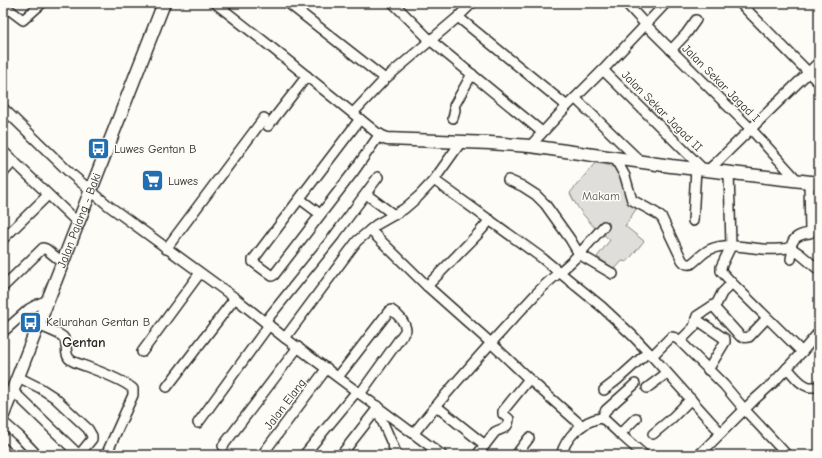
<svg xmlns="http://www.w3.org/2000/svg" width="822" height="458" font-family="'Comic Neue',sans-serif">
  <style>
    .green { fill: #dfdeda; stroke: #858482 }
    .lines { fill: none; stroke-linecap: round; stroke-linejoin: round }
    .minor-casing { stroke: #2b2b2b; stroke-width: 12 }
    .major-casing { stroke: #2b2b2b; stroke-width: 15 }
    .minor { stroke: #fdfcf7; stroke-width: 9 }
    .major { stroke: #fdfcf7; stroke-width: 12 }
    .labels { text-anchor: middle; dominant-baseline: central; stroke-width: 3; stroke-linejoin: round; paint-order: stroke }
    .street-label { font-size: 12px; fill: #2b2b2b; stroke: #fdfcf7 }
    .poi-label { font-size: 12px; fill: #2b2b2b; stroke: #fdfcf7; text-anchor: start }
    .park-label { font-size: 12px; fill: #585857; stroke: #fdfcf7 }
    .quarter-label { font-size: 14px; font-weight: bold; fill: #2b2b2b; stroke: #fdfcf7 }
  </style>
  <rect width="100%" height="100%" fill="#fdfcf7"/>
  <filter id="ink" filterUnits="userSpaceOnUse"><feTurbulence type="fractalNoise" baseFrequency=".025" numOctaves="2"/><feDisplacementMap in="SourceGraphic" scale="8" xChannelSelector="R" yChannelSelector="G"/><feConvolveMatrix kernelMatrix="1 2 1 2 8 2 1 2 1" color-interpolation-filters="sRGB"/></filter>
  <g filter="url(#ink)">
    <path class="green" d="M595,163C601,164 608,164 614,168C623,174 632,196 638,206L625,226L644,241L627,262L622,261L615,269L597,257L610,240L604,235L609,225L601,222L595,228C585,217 576,207 570,193Z"/>
    <g class="lines">
      <defs>
        <g id="minor">
          <path d="M215,3L261,39L382,137"/>
          <path d="M288,3L385,79"/>
          <path d="M393,3L430,40L542,132"/>
          <path d="M626,3L646,25L750,128L798,181"/>
          <path d="M740,3L819,83"/>
          <path d="M3,5L23,20L40,5"/>
          <path d="M458,17L567,106"/>
          <path d="M671,50L686,34L696,20"/>
          <path d="M603,70L703,169"/>
          <path d="M575,98L641,162"/>
          <path d="M3,108L70,173L109,206L235,298L285,338L442,455"/>
          <path d="M353,113L385,79L458,17L472,3"/>
          <path d="M453,118L455,110L454,106L472,74"/>
          <path d="M360,119L253,260V262L272,276L274,275L354,171L380,134"/>
          <path d="M268,126L307,76"/>
          <path d="M530,146L567,106L603,70L666,3"/>
          <path d="M3,151L78,223"/>
          <path d="M615,158L625,176L631,197L632,200L656,213L662,218L682,260C684,263 687,265 691,264C698,259 703,252 711,249C727,242 747,248 763,249C772,250 781,249 791,248"/>
          <path d="M708,170L718,161L819,62"/>
          <path d="M729,172L731,246L721,267V271L732,283L802,352"/>
          <path d="M3,173L14,161"/>
          <path d="M434,180L542,258L602,307L633,336L652,356L721,433"/>
          <path d="M508,180L522,186L536,195L545,204L570,239L579,254L613,274"/>
          <path d="M809,182L810,233C800,234 792,237 791,248L800,254L819,270"/>
          <path d="M366,194L394,215"/>
          <path d="M300,199L320,214"/>
          <path d="M693,221L696,168"/>
          <path d="M370,230L427,286L491,343L529,379L582,426"/>
          <path d="M3,239L48,195"/>
          <path d="M166,249L264,118"/>
          <path d="M791,259L793,249"/>
          <path d="M427,286L477,235L490,220"/>
          <path d="M3,287L43,248L46,249L62,262"/>
          <path d="M713,306L740,336C743,338 745,338 749,337L767,318"/>
          <path d="M696,319L725,339V342L708,370"/>
          <path d="M265,322L335,235L378,177"/>
          <path d="M38,325C44,328 59,333 63,337C69,343 63,355 71,360C75,363 81,364 85,366C98,371 124,380 133,389V395L106,455"/>
          <path d="M3,332L29,309L38,304L48,300"/>
          <path d="M285,338L357,241L376,225L404,209L419,196L434,180L461,142"/>
          <path d="M680,341L694,327L697,316L717,303L722,293L732,283"/>
          <path d="M142,352L200,273"/>
          <path d="M652,356L671,337L676,338L680,341L724,385L745,410L787,455"/>
          <path d="M787,368C794,375 799,384 809,387C812,387 816,387 819,387"/>
          <path d="M18,377L40,388L54,397L88,429L92,436V439L79,455"/>
          <path d="M338,377L389,311L391,310C398,314 405,322 406,330L360,394"/>
          <path d="M167,387L235,298"/>
          <path d="M647,388L667,373"/>
          <path d="M604,390L617,380L648,352"/>
          <path d="M13,391L79,455"/>
          <path d="M377,406V409L397,455"/>
          <path d="M436,406L485,445"/>
          <path d="M603,418L604,413L606,410L635,384"/>
          <path d="M3,422L19,436L37,455"/>
          <path d="M198,423L269,325"/>
          <path d="M414,433C452,385 493,340 535,295C546,283 559,273 571,262C583,251 593,238 604,226"/>
          <path d="M620,434L636,418"/>
          <path d="M653,434L671,419L691,399"/>
          <path d="M223,446L298,347"/>
          <path d="M3,448L10,455"/>
          <path d="M262,455L327,368"/>
          <path d="M304,455L357,391"/>
          <path d="M341,455L377,409"/>
          <path d="M477,455L495,432C501,428 508,430 509,419L503,414V411L529,379"/>
          <path d="M516,455L529,438"/>
          <path d="M561,455C566,437 582,421 601,418L606,421L620,434L644,455"/>
          <path d="M699,455L754,400L774,382L802,352L819,332"/>
        </g>
        <g id="major">
          <path d="M382,137L387,139L490,143L530,146L671,166L819,183"/>
          <path id="s1" d="M3,415L164,3"/>
        </g>
      </defs>
      <use href="#minor" class="minor-casing"/>
      <use href="#major" class="major-casing"/>
      <use href="#minor" class="minor"/>
      <use href="#major" class="major"/>
    </g>
  </g>
  <defs>
    <symbol id="bus-square" viewBox="-11 -11 22 22"><rect x="-9" y="-9" width="18" height="18" rx="4" fill="#1f6fb2" stroke="#fdfcf7"/><path d="M-5-6H5V4H4V6H2V4H-2V6H-4V4H-5ZM-3.5-4V0h7V-4ZM-3.5 1.2v1.5H-2V1.2ZM2 1.2v1.5H3.5V1.2Z" fill="#fff"/></symbol>
    <symbol id="supermarket-square" viewBox="-11 -11 22 22"><rect x="-9" y="-9" width="18" height="18" rx="4" fill="#1f6fb2" stroke="#fdfcf7"/><path d="M-6-5.5h2.5l.6 2H6L4.5 2H-2.5L-4.4-4H-6ZM-1.5 3.2a1.3 1.3 0 1 0 .1 0ZM3 3.2a1.3 1.3 0 1 0 .1 0Z" fill="#fff"/></symbol>
  </defs>
  <g fill-rule="evenodd">
    <use href="#bus-square" x="86" y="136" width="25" height="25"/>
    <use href="#supermarket-square" x="140" y="168" width="25" height="25"/>
    <use href="#bus-square" x="18" y="310" width="25" height="25"/>
  </g>
  <g class="labels">
    <g class="street-label">
      <text transform="translate(721 83) rotate(45)">Jalan Sekar Jagad I</text>
      <text transform="translate(662 111) rotate(45)">Jalan Sekar Jagad II</text>
      <text stroke="none"><textPath href="#s1" startOffset="209">Jalan Pajang - Baki</textPath></text>
      <text transform="translate(285 404) rotate(-53)">Jalan Elang</text>
    </g>
    <g class="poi-label">
      <text x="114" y="149">Luwes Gentan B</text>
      <text x="168" y="181">Luwes</text>
      <text x="46" y="322">Kelurahan Gentan B</text>
    </g>
    <g class="park-label">
      <text x="601" y="196">Makam</text>
    </g>
    <g class="quarter-label">
      <text x="84" y="342">Gentan</text>
    </g>
  </g>
  <rect width="822" height="458" fill="none" stroke="#fdfcf7" stroke-width="16"/>
  <rect x="8" y="8" width="806" height="442" fill="none" stroke="#2b2b2b" stroke-width="1.5" filter="url(#ink)"/>
</svg>
